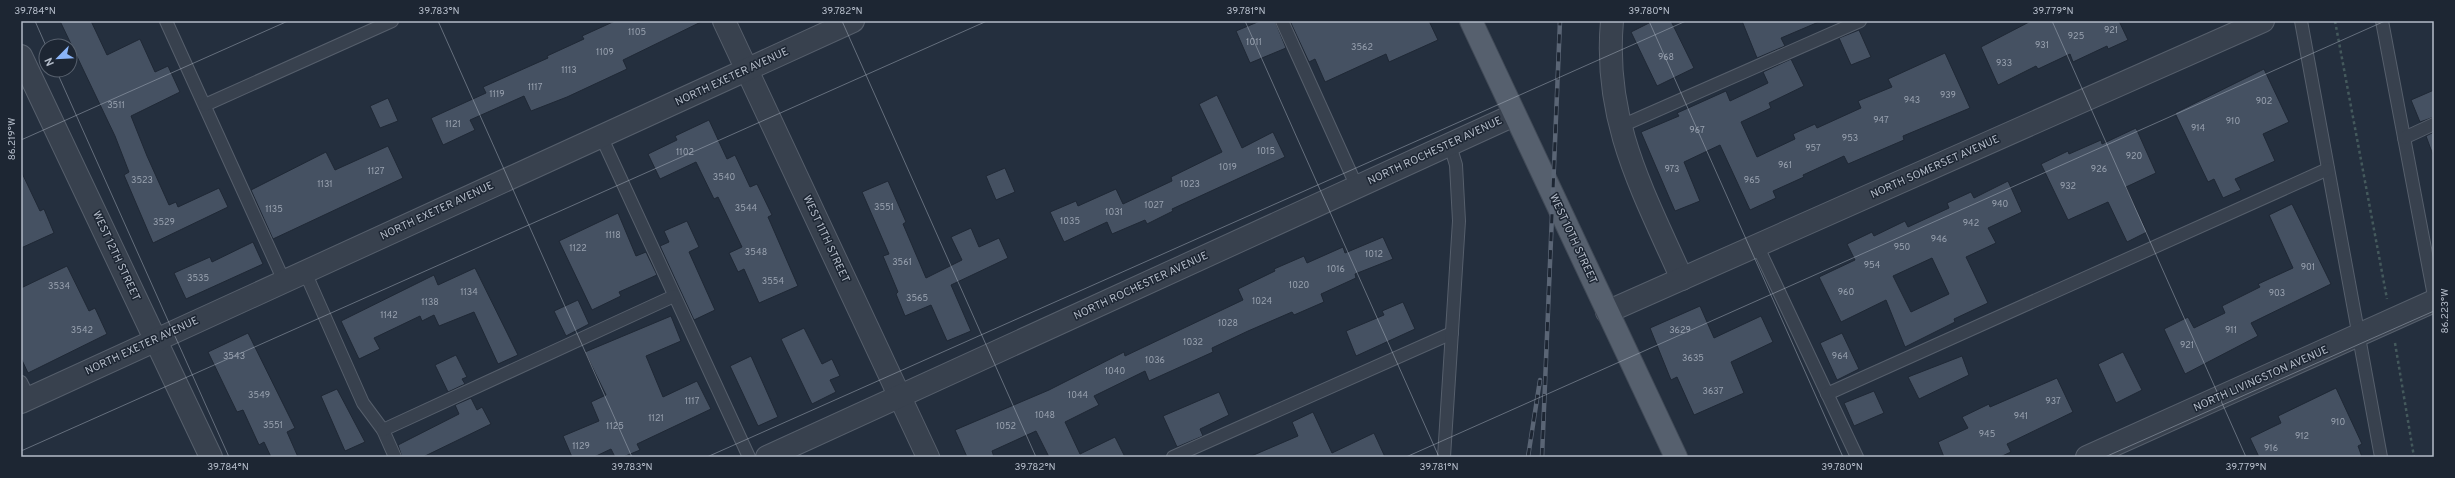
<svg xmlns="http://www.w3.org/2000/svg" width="2455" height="478" font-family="Overpass,sans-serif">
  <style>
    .building { fill: #455162; stroke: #1f2835; fill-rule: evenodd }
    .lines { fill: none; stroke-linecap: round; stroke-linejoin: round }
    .service-casing { stroke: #565f6c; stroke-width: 14 }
    .minor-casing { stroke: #565f6c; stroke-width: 24 }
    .primary-casing { stroke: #414a57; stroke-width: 24 }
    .path { stroke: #44595c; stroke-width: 2.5; stroke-dasharray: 3 3; stroke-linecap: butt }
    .service { stroke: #38414e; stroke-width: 12 }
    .minor { stroke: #38414e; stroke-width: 22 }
    .primary { stroke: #56606e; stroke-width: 22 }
    .rail-casing { stroke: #5a6575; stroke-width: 4.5 }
    .rail { stroke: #1d2633; stroke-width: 3; stroke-dasharray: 9; stroke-linecap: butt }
    .ticks { fill: none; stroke: #b4bcc9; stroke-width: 1; stroke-opacity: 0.45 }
    .labels { text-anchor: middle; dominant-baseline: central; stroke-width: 3; stroke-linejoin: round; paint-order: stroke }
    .number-label { font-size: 9px; fill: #98a1af }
    .street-label { font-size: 11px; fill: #b4bcc9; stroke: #1d2633 }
    .neatline { fill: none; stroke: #b4bcc9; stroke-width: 1.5 }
    .ticks-label { font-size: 10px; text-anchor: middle; fill: #b4bcc9 }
  </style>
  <rect width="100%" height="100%" fill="#242f3e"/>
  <g class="building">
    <path d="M60,21H91L107,55L140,39L155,72L168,66L180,92L131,116L147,156L169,205L176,202L178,207L219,188L228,207L153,243L124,175L129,172L115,136Z"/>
    <path d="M615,21H703L623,60L627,69L567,97L531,111L524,96L470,120L475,130L443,145L431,118L486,93L483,87L548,58L547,56L584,39L582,36Z"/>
    <path d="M1260,21H1275L1286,48L1250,63L1236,31Z"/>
    <path d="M1290,21H1429L1438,40L1389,62L1386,54L1325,82L1315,59L1309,62Z"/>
    <path d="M1653,21H1671L1694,68L1657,86L1631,32Z"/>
    <path d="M1742,21H1821L1781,38L1785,46L1757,58Z"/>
    <path d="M2031,21H2119L2128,40L2108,49L2107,46L2073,62L2070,54L2038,69L2036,66L1998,85L1981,47Z"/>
    <path d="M1859,30L1871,57L1851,65L1839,38Z"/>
    <path d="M1945,53L1970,108L1903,136L1904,140L1848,164L1844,156L1803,175L1804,177L1773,191L1776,198L1750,210L1720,145L1684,162L1700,201L1675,211L1641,132L1679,116L1677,113L1726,91L1730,101L1768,83L1763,72L1791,59L1804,86L1769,103L1771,108L1741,122L1757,157L1795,139L1793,134L1815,124L1817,128L1861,108L1858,101L1892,87L1888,79Z"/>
    <path d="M2264,69L2289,122L2263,134L2275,161L2235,179L2241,190L2223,198L2214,179L2208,182L2175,113Z"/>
    <path d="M2434,90V117L2420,122L2411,100Z"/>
    <path d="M1217,95L1242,148L1273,132L1285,157L1172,209L1173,211L1147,224L1145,220L1112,234L1107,222L1064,242L1050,212L1076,201L1078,206L1116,189L1123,204L1172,181L1171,177L1222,152L1199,104Z"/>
    <path d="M388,98L398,121L380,128L370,106Z"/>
    <path d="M709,120L727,159L735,155L750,187L757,184L772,215L768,217L798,286L759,303L744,269L738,272L729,253L742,247L718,197L714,199L696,162L660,179L648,154L677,140L675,136Z"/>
    <path d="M2136,128L2156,173L2126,187L2147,232L2127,242L2108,202L2068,220L2041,164L2068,151L2069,154L2101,140L2102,144Z"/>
    <path d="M2434,132V155H2433L2426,136Z"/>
    <path d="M388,146L403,178L273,239L251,190L326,152L335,170Z"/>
    <path d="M1005,168L1015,192L996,200L986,176Z"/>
    <path d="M21,171L40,211L44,209L54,233L21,248Z"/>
    <path d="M888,181L906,222L903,224L926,278L962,260L951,237L971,228L979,247L999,238L1008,258L951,285L971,331L947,341L931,305L905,316L896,294L898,292L883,256L889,254L862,192Z"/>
    <path d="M2008,181L2022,212L1988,228L1996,243L1966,257L1988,303L1954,319L1955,322L1905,347L1886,300L1841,322L1819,277L1855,260L1847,244L1872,232L1874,236L1905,221L1908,227L1949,208L1947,203L1971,192L1974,198ZM1932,258L1949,294L1911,312L1893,276Z"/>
    <path d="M2292,204L2331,284L2251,323L2258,336L2185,374L2164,329L2188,317L2194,328L2225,313L2222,306L2260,287L2258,284L2293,268L2269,215Z"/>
    <path d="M618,213L636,256L646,252L657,275L619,292L621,296L592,310L559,241Z"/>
    <path d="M687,221L699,247L689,252L715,310L694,320L660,246L669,242L664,231Z"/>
    <path d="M1383,237L1393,259L1355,274L1356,278L1321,294L1324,302L1294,315L1292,312L1248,331L1212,348L1213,352L1149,381L1145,371L1094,396L1099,405L1065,422L1080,454L1115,437L1125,457H1049L1036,431L992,451L994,457H967L955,430L1049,390L1124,352L1125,356L1243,300L1238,289L1275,271L1274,269L1304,256L1307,263L1343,247L1345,253Z"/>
    <path d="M253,242L263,264L186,299L174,273L210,257L212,262Z"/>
    <path d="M67,266L89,311L95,308L107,334L28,373L21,358V288Z"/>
    <path d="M475,268L518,355L498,364L474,312L439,326L434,315L422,321L420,316L374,338L380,349L359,359L341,321L434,275L438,285Z"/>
    <path d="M578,300L589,324L566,336L554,311Z"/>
    <path d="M1403,302L1415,329L1356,356L1346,331L1384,315L1382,311Z"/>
    <path d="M1700,306L1714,338L1761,316L1773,342L1731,362L1744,393L1694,415L1677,377L1671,380L1650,328Z"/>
    <path d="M671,316L681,341L646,356L663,397L697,381L711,409L637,444L640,450L623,457H615L611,449L594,457H572L563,436L599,421L591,402L606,395L585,352Z"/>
    <path d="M804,328L822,364L832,359L840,376L830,380L836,392L812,404L781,339Z"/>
    <path d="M248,333L295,428L287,432L298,457H271L264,442L259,445L243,410L237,412L208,352Z"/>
    <path d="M1842,333L1859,369L1837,380L1820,343Z"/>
    <path d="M2123,352L2142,390L2116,403L2098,364Z"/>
    <path d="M456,355L467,377L462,379L465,384L448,392L435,365Z"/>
    <path d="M751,356L778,417L758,426L730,366Z"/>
    <path d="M1962,356L1969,375L1919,399L1908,377Z"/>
    <path d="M2057,378L2073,412L2007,444L2011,452L2000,457H1944L1938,442L1968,428L1962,417L1989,404L1990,407Z"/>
    <path d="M2336,388L2362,444L2358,446L2362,457H2259L2250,438L2281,423L2278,416Z"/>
    <path d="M337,389L365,442L345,451L321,396Z"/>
    <path d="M1874,391L1884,413L1854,426L1844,403Z"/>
    <path d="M1219,392L1229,415L1200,429L1203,436L1177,447L1163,416Z"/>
    <path d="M471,398L477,410L482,407L491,424L423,457H402L398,445L459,414L455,405Z"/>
    <path d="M1313,412L1332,453L1374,433L1385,457H1249L1298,436L1292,422Z"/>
  </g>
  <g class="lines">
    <defs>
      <g id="service">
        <path d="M166,21L284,281"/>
        <path d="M1282,21L1357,187"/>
        <path d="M2301,21L2381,457"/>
        <path d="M2382,21L2434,296"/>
        <path d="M205,105L392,21"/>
        <path d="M1619,127L1860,21"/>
        <path d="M601,136L749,457"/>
        <path d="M2404,138L2434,124"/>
        <path d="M1757,245L1857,457"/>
        <path d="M305,272L363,403L383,430L395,457"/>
        <path d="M21,382L29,398"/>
        <path d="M1827,394L2328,169"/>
        <path d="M383,430L674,296"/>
        <path d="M1173,457L1452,333"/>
        <path d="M1444,457L1459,221L1456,165L1450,145"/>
      </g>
      <g id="minor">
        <path d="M724,21L928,457"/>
        <path d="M1612,21C1603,121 1643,191 1682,279"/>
        <path d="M21,56L211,457"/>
        <path d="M1607,312L2263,21"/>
        <path d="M21,402L853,21"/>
        <path d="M767,457L1514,115"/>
        <path d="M2087,457L2434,301"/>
      </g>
      <path id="primary" d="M1471,21L1676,457"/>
    </defs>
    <use href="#service" class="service-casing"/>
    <use href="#minor" class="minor-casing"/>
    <use href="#primary" class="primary-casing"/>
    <g class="path">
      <path d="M2335,21L2387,299"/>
      <path d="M2395,343L2414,457"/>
    </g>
    <use href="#service" class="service"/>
    <use href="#minor" class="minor"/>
    <use href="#primary" class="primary"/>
    <defs>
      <g id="rail">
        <path d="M1528,457L1540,380"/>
        <path d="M1542,457L1560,21"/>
      </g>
    </defs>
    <use href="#rail" class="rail-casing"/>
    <use href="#rail" class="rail"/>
  </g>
  <path class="ticks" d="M35,21L46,46M438,21L632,457M842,21L1036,457M1245,21L1439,457M1649,21L1843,457M2052,21L2246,457M56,70L229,457M21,140L288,21M21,451L987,21M707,457L1686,21M1406,457L2385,21M2105,457L2434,311"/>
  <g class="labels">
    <g class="number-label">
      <text x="2111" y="30">921</text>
      <text x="637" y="32">1105</text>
      <text x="2076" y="36">925</text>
      <text x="1254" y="42">1011</text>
      <text x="2042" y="45">931</text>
      <text x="1362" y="47">3562</text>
      <text x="605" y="52">1109</text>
      <text x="1666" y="57">968</text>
      <text x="2004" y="63">933</text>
      <text x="569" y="70">1113</text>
      <text x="535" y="87">1117</text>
      <text x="497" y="94">1119</text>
      <text x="1948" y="95">939</text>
      <text x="1912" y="100">943</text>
      <text x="2264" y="101">902</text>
      <text x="116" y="105">3511</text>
      <text x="1881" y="120">947</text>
      <text x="2233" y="121">910</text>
      <text x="453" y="124">1121</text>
      <text x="2198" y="128">914</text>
      <text x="1697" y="130">967</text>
      <text x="1850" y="138">953</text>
      <text x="1813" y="148">957</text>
      <text x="1266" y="151">1015</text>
      <text x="685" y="152">1102</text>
      <text x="2134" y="156">920</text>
      <text x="1785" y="165">961</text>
      <text x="1228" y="167">1019</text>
      <text x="1672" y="169">973</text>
      <text x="2099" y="169">926</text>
      <text x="376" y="171">1127</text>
      <text x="724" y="177">3540</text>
      <text x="142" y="180">3523</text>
      <text x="1752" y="180">965</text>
      <text x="325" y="184">1131</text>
      <text x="1190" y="184">1023</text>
      <text x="2068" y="186">932</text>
      <text x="2000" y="204">940</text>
      <text x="1154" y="205">1027</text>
      <text x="884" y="207">3551</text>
      <text x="746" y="208">3544</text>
      <text x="274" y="209">1135</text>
      <text x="1114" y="212">1031</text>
      <text x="1070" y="221">1035</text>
      <text x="164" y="222">3529</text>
      <text x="1971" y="223">942</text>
      <text x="613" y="235">1118</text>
      <text x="1939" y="239">946</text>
      <text x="1902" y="247">950</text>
      <text x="578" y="248">1122</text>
      <text x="756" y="252">3548</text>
      <text x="1374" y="254">1012</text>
      <text x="902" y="262">3561</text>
      <text x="1872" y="265">954</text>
      <text x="2308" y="267">901</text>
      <text x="1336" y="269">1016</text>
      <text x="198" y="278">3535</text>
      <text x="773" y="281">3554</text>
      <text x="1299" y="285">1020</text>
      <text x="59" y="286">3534</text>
      <text x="469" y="292">1134</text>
      <text x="1846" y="292">960</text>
      <text x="2277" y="293">903</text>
      <text x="917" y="298">3565</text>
      <text x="1262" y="301">1024</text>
      <text x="430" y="302">1138</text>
      <text x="389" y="315">1142</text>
      <text x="1228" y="323">1028</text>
      <text x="82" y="330">3542</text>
      <text x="1680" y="330">3629</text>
      <text x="2231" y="330">911</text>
      <text x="1193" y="342">1032</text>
      <text x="2187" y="345">921</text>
      <text x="234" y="356">3543</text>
      <text x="1840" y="356">964</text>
      <text x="1693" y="358">3635</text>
      <text x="1155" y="360">1036</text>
      <text x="1115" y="371">1040</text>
      <text x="1713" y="391">3637</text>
      <text x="259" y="395">3549</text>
      <text x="1078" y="395">1044</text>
      <text x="692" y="401">1117</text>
      <text x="2053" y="401">937</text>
      <text x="1045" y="415">1048</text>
      <text x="2021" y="416">941</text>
      <text x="656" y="418">1121</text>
      <text x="2338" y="422">910</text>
      <text x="273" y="425">3551</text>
      <text x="615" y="426">1125</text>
      <text x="1006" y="426">1052</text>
      <text x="1987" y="434">945</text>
      <text x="2302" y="436">912</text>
      <text x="581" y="446">1129</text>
      <text x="2271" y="448">916</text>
    </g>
    <g class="street-label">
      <text transform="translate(732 77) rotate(-25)">NORTH EXETER AVENUE</text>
      <text transform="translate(1435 151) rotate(-25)">NORTH ROCHESTER AVENUE</text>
      <text transform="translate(1935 167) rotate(-24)">NORTH SOMERSET AVENUE</text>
      <text transform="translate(437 211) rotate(-25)">NORTH EXETER AVENUE</text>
      <text transform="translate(826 239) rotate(65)">WEST 11TH STREET</text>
      <text transform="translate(1573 239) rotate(65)">WEST 10TH STREET</text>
      <text transform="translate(116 256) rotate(65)">WEST 12TH STREET</text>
      <text transform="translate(1141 286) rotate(-25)">NORTH ROCHESTER AVENUE</text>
      <text transform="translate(142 346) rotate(-25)">NORTH EXETER AVENUE</text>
      <text transform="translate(2261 379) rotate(-24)">NORTH LIVINGSTON AVENUE</text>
    </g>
  </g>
  <rect width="2455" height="478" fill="none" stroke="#1d2633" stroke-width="44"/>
  <g transform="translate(58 58) rotate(246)"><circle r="19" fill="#1d2633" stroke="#59626f"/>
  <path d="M0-3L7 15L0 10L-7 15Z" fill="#8ab4f8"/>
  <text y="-6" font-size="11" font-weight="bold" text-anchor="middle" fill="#b4bcc9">N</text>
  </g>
  <rect x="22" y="22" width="2411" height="434" class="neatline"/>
  <g class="ticks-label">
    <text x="35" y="14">39.784°N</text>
    <text x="439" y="14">39.783°N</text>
    <text x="842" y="14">39.782°N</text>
    <text x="1246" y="14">39.781°N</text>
    <text x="1649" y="14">39.780°N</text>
    <text x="2053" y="14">39.779°N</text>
    <text transform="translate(11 139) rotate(-90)" y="4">86.219°W</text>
    <text transform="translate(2444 311) rotate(-90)" y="4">86.223°W</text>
    <text x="228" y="470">39.784°N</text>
    <text x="632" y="470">39.783°N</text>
    <text x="1035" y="470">39.782°N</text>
    <text x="1439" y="470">39.781°N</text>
    <text x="1842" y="470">39.780°N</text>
    <text x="2246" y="470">39.779°N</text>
  </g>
</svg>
